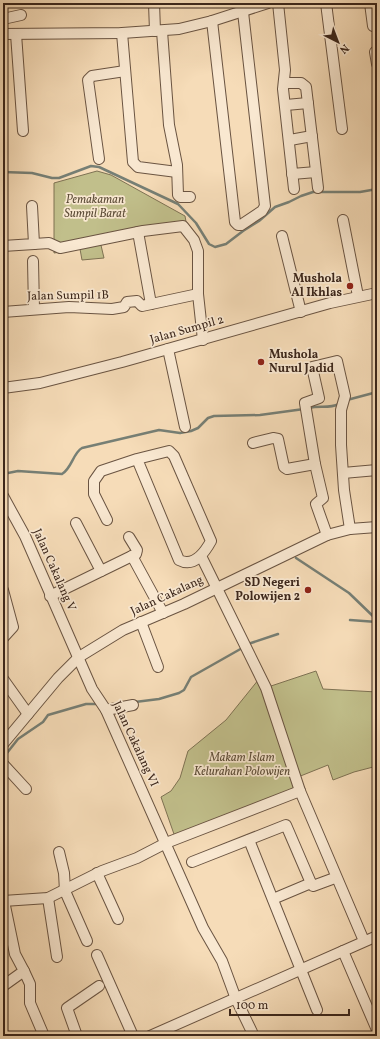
<svg xmlns="http://www.w3.org/2000/svg" width="380" height="1039" font-family="Vollkorn,serif">
  <style>
    .green { fill: #c1bf8b; stroke: #7e7253 }
    .lines { fill: none; stroke-linecap: round; stroke-linejoin: round }
    .stream { stroke: #767f75; stroke-width: 2.5 }
    .minor-casing { stroke: #6a5442; stroke-width: 12 }
    .minor { stroke: #f9e8d1; stroke-width: 10 }
    .poi-dot { fill: #8f2418; stroke: #f9e8d1; stroke-width: 1.5 }
    .labels { text-anchor: middle; dominant-baseline: central; stroke-width: 3.5; stroke-linejoin: round; paint-order: stroke }
    .park-label { font-size: 12px; font-style: italic; fill: #5c4c37; stroke: #f9e8d1 }
    .poi-label { font-size: 12px; font-weight: bold; fill: #3b261b; stroke: #f9e8d1; text-anchor: end }
    .street-label { font-size: 12px; fill: #3b261b; stroke: #f9e8d1 }
  </style>
  <rect width="100%" height="100%" fill="#f6dcb8"/>
  <filter id="stains"><feTurbulence type="fractalNoise" baseFrequency=".005" numOctaves="4"/><feColorMatrix values="0 0 0 0 .2 0 0 0 0 .09 0 0 0 0 .02 0 0 0 .5 -.17"/></filter>
  <radialGradient id="worn" r=".72"><stop offset=".6" stop-color="#630" stop-opacity="0"/><stop offset="1" stop-color="#630" stop-opacity=".3"/></radialGradient>
  <g class="green">
    <path d="M97,171L111,175L185,216L187,227L100,241L104,258L82,260L80,249L54,253V183Z"/>
    <path d="M316,671L323,689L377,692V766L354,772L333,780L328,765L298,777L268,687Z"/>
    <path d="M259,679L296,791L175,837L161,797L171,791L180,778L188,751L226,720Z"/>
  </g>
  <g class="lines">
    <g class="stream">
      <path d="M3,172L32,173L52,178H59L91,166L99,167L178,204L196,223L209,244L215,247L226,244L243,231L259,221L275,207L289,202L301,196L313,192H360L377,189"/>
      <path d="M347,400L377,392"/>
      <path d="M309,408C320,405 328,409 339,404"/>
      <path d="M3,474L18,471L62,474C72,468 73,453 82,448L159,430L180,433L191,431L198,428L208,418L214,416L260,415L304,409"/>
      <path d="M296,558L349,593L377,620"/>
      <path d="M350,620L377,622"/>
      <path d="M248,644L278,634"/>
      <path d="M135,702L159,699L179,693L184,690L191,677L244,647"/>
      <path d="M3,758L18,739L43,722L48,715L86,704H98"/>
    </g>
    <defs>
      <g id="minor">
        <path d="M154,3L155,31"/>
        <path d="M278,3L285,70L283,89L294,189"/>
        <path d="M326,3L342,129"/>
        <path d="M370,3L373,26"/>
        <path d="M3,19L21,15"/>
        <path d="M212,21L235,222L238,225H241L262,211L265,206L243,12"/>
        <path d="M162,31L169,125L177,165L178,195L180,197H190"/>
        <path d="M122,33L133,162L138,167L177,172"/>
        <path d="M3,34L122,33L179,29L212,21L268,3"/>
        <path d="M16,34L23,131"/>
        <path d="M375,52L377,64"/>
        <path d="M285,83H301L306,87L318,188"/>
        <path d="M286,105L308,103"/>
        <path d="M290,140L312,136"/>
        <path d="M99,159L88,80L92,76L125,71"/>
        <path d="M292,174L316,172"/>
        <path d="M343,220L358,296"/>
        <path d="M138,232L151,304"/>
        <path d="M282,236L301,312"/>
        <path d="M34,244L49,243L60,248L143,231L183,226L194,240L198,251V294L203,340"/>
        <path d="M3,246L34,244L32,206"/>
        <path d="M33,261L34,309"/>
        <path d="M3,312L69,307L112,309L124,307L127,302L137,301L142,306L198,294"/>
        <path d="M168,349L185,427"/>
        <path d="M3,388L40,383L122,362L330,303L377,293"/>
        <path d="M253,443L273,438L278,439L284,467L287,469L315,464"/>
        <path d="M343,473L377,470"/>
        <path d="M3,496L25,536L92,689L106,710L203,928L222,961L236,999L252,1032"/>
        <path d="M107,520L94,494V481L101,471L137,459L169,451L174,456L211,541C205,552 194,568 179,560L137,459"/>
        <path d="M76,523L101,571"/>
        <path d="M327,535L316,504L323,498L315,464L305,403L319,398L312,367L337,361L345,396L341,410V445L344,490L350,529"/>
        <path d="M132,556L163,613"/>
        <path d="M201,556L266,688L300,791L364,941"/>
        <path d="M3,590L13,627L3,638"/>
        <path d="M50,596L136,554L137,550L129,537"/>
        <path d="M141,622L158,667"/>
        <path d="M3,679L28,714"/>
        <path d="M106,710L133,705"/>
        <path d="M3,744L58,678L79,657L123,630L184,604L327,535L350,529L377,527"/>
        <path d="M3,764L26,789"/>
        <path d="M249,840L317,1010"/>
        <path d="M59,852L64,873L65,891L87,941"/>
        <path d="M192,862L286,825L311,883"/>
        <path d="M97,873L118,919"/>
        <path d="M48,898L57,957"/>
        <path d="M273,899L311,883L313,886L332,879"/>
        <path d="M3,901L48,898L102,871L137,858L166,843L300,791"/>
        <path d="M343,951L377,1030"/>
        <path d="M97,955L133,1036"/>
        <path d="M24,971L30,984V1003L44,1036"/>
        <path d="M3,986L24,971L15,954L4,901"/>
        <path d="M77,1036L67,1008L99,986"/>
        <path d="M150,1036L377,936"/>
      </g>
    </defs>
    <use href="#minor" class="minor-casing"/>
    <use href="#minor" class="minor"/>
  </g>
  <g class="poi-dot">
    <circle cx="350" cy="286" r="4"/>
    <circle cx="261" cy="362" r="4"/>
    <circle cx="308" cy="590" r="4"/>
  </g>
  <g class="labels">
    <g class="park-label">
      <text x="95" y="200">Pemakaman<tspan x="95" dy="14">Sumpil Barat</tspan></text>
      <text x="242" y="758">Makam Islam<tspan x="242" dy="14">Kelurahan Polowijen</tspan></text>
    </g>
    <g class="poi-label">
      <text x="342" y="279">Mushola<tspan x="342" dy="14">Al Ikhlas</tspan></text>
      <text x="269" y="355" text-anchor="start">Mushola<tspan x="269" dy="14">Nurul Jadid</tspan></text>
      <text x="300" y="583">SD Negeri<tspan x="300" dy="14">Polowijen 2</tspan></text>
    </g>
    <g class="street-label">
      <text transform="translate(68 296) rotate(-1)">Jalan Sumpil 1B</text>
      <text transform="translate(187 330) rotate(-16)">Jalan Sumpil 2</text>
      <text transform="translate(54 570) rotate(66)">Jalan Cakalang V</text>
      <text transform="translate(167 596) rotate(-25)">Jalan Cakalang</text>
      <text transform="translate(135 744) rotate(65)">Jalan Cakalang VI</text>
    </g>
  </g>
  <rect width="380" height="1039" fill="none" stroke="#f6dcb8" stroke-width="16"/>
  <rect x="4" y="4" width="372" height="1031" fill="none" stroke="#3b261b" stroke-width="2"/>
  <rect x="8" y="8" width="364" height="1023" fill="none" stroke="#3b261b"/>
  <g transform="translate(338 42) rotate(138)" stroke="#f9e8d1" stroke-width="3" paint-order="stroke">
  <path d="M0-3L7 15L0 10L-7 15Z" fill="#3b261b"/>
  <text y="-6" font-size="11" font-weight="bold" text-anchor="middle" fill="#3b261b">N</text>
  </g>
  <path d="M230 1009v6h119v-6" fill="none" stroke="#3b261b" stroke-width="2"/>
  <text x="236" y="1009" font-size="12" fill="#3b261b" stroke="#f9e8d1" stroke-width="3" paint-order="stroke">100 m</text>
  <rect width="100%" height="100%" filter="url(#stains)"/>
  <rect width="100%" height="100%" fill="url(#worn)"/>
</svg>
